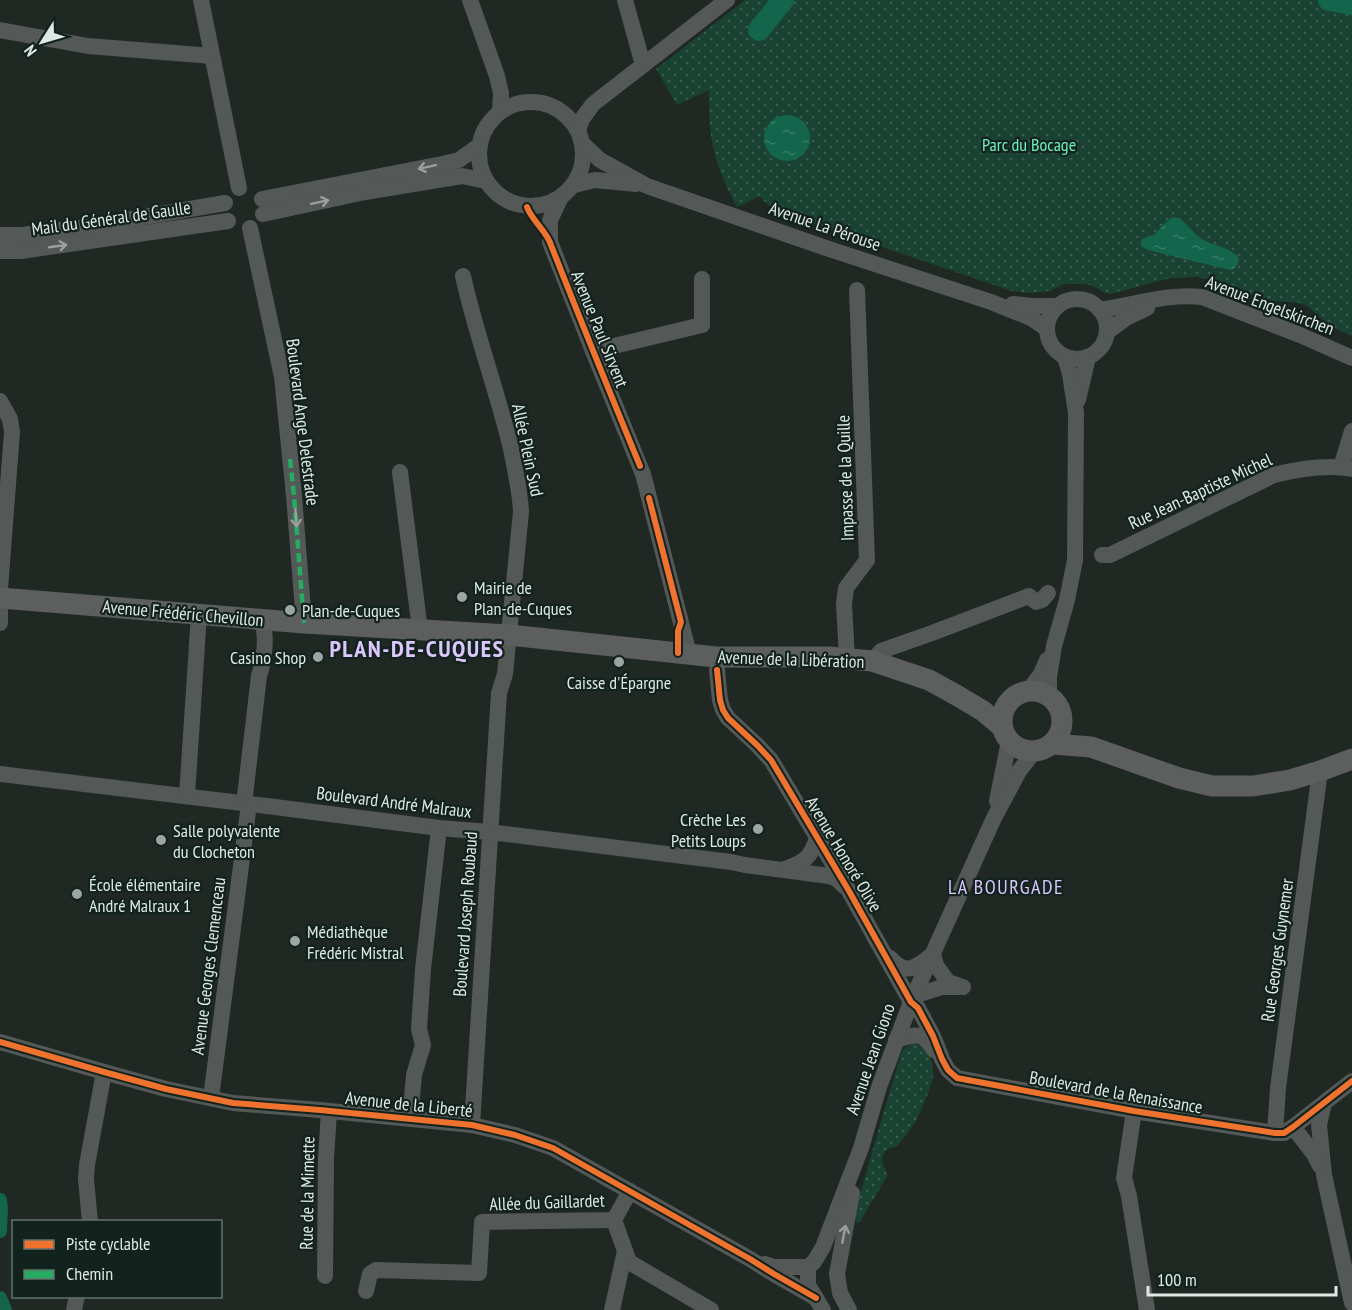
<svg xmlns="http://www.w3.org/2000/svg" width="1352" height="1310" font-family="'PT Sans Narrow',sans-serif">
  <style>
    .park { fill: url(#park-dots) }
    .water { fill: url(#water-ripples) }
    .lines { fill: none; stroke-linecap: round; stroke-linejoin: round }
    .canal { stroke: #13654b; stroke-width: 14 }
    .river { stroke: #13654b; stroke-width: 22 }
    .minor { stroke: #545856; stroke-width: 16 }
    .major { stroke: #5c5f5e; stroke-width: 21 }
    .quiet { stroke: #26ab63; stroke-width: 4.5; stroke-dasharray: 9 4.5; stroke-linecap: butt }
    .cycleway-casing { stroke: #12221c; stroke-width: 10 }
    .cycleway { stroke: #ef722f; stroke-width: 6 }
    .oneway { stroke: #9aa09d }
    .poi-dot { fill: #9ca5a1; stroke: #12221c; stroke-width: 2 }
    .labels { text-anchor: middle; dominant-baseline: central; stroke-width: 4.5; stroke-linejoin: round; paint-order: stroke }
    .park-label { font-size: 18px; fill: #68f5c1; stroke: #12221c }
    .street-label { font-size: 18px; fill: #dfe9e4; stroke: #12221c }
    .poi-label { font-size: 18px; fill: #dfe9e4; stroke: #12221c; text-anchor: start }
    .neighbourhood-label { font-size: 20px; letter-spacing: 1.5px; fill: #dcc6fe; stroke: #12221c }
    .district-label { font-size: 24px; font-weight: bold; letter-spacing: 1.5px; fill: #dcc6fe; stroke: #12221c }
  </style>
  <defs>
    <pattern id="park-dots" width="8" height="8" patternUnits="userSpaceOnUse" patternTransform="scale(1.5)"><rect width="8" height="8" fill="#1a4233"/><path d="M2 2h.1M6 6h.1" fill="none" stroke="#3b5d50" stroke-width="1.8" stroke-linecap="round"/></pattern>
    <pattern id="water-ripples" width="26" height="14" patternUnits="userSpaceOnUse" patternTransform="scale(1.5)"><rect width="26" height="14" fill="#13654b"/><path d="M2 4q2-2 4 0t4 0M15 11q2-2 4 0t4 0" fill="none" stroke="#357b65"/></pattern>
  </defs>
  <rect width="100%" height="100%" fill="#202824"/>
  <g class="park">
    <path d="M745,0H1352V336L1330,326L1307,306L1300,303L1265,300L1220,282L1197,277L1171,278L1110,294L1105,293L1091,285L1083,284H1064L1050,291L1030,293L1012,291L779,212L766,203L760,196L737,207C714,164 708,139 709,90L677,105L656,69Z"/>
    <path d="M914,1043C929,1047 936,1066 932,1081C930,1090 919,1116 914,1124C909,1132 903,1139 897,1146C878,1151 880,1160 888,1175L859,1223L856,1222C853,1211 861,1193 864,1181C876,1138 889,1094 902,1051L907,1046Z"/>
  </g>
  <g class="water">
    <circle cx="787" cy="138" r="23"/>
    <path d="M1173,217C1185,219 1190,230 1199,237C1210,245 1226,246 1238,256L1239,261L1234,269L1230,270L1148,250L1141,246V240L1155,234L1166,222Z"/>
  </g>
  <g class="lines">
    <g class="canal">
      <path d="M0,1200L1,1208L0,1231"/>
      <path d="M0,1298L5,1310"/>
    </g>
    <g class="river">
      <path d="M1329,0L1352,4"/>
      <path d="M759,30L783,0"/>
    </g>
    <g class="minor">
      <path d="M201,0L239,188"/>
      <path d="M470,0L497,76L501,93L500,112"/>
      <path d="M625,0L643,65"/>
      <path d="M0,30L88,46L212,56"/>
      <circle cx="531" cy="154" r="52"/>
      <path d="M578,131L582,119L593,104L727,0"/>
      <path d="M583,144L600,160L647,186L829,249L991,302L1031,318L1047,329"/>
      <path d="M574,185L595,180L636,184"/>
      <path d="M262,199L442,164L459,160L480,145"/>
      <path d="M560,199L550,220V242L593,351L643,474L689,654"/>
      <path d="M263,214L365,192L462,176L486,181"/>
      <path d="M250,228L282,377L294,496L304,623"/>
      <path d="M0,235H22L86,227L225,203"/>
      <path d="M0,251H21L228,221"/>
      <path d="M463,276C476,335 497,390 511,449C515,470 520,490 521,512L505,674L499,693L472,1125"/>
      <circle cx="1077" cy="329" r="30"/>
      <path d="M1013,304L1032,306H1057"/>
      <path d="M1100,310C1134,305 1168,293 1202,297L1300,335L1352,358"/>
      <path d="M1107,332L1126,318L1147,308"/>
      <path d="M593,351L702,325V279"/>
      <path d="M1078,400L1088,357"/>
      <path d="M0,401L10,419L12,432L0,589"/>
      <path d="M1341,467L1352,431"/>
      <path d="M400,472L420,630"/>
      <path d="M1102,555H1110L1274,475C1298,469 1327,464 1352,469"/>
      <path d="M0,611V623"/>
      <path d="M847,658L844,604L846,588L867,560L857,290"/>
      <path d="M872,661L881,651L932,633L1029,596L1036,602L1042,600L1048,593"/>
      <path d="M717,670L720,700L723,710L728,718L757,745L771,760L849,891L911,1002L918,1008L933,1036L942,1059L948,1070L957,1078L1134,1111L1275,1133H1284L1293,1127L1352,1081"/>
      <path d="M1028,691L1041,674L1047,660"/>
      <path d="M1049,696V677L1054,646L1067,600L1075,560L1076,413L1070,374L1065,357"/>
      <path d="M0,774L275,807L439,828L490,832L731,862L745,865L829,876L837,879L844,886"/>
      <path d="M187,796L199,614"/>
      <path d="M997,801L1009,741"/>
      <path d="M244,804L259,676C264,661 268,634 261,620"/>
      <path d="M785,869C804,862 811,858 817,838"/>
      <path d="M890,958C906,977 917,967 933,954L936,965L948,982L963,987"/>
      <path d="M914,996L942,987H959"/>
      <path d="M896,1040C916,1034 922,1031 934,1050"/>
      <path d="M0,1042L104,1072L166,1089L233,1103L320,1110L472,1125L515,1135L553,1148L750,1259L774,1274L816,1298"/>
      <path d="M211,1098L249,804"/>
      <path d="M1324,1103L1319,1125L1324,1175L1352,1303"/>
      <path d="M1134,1111L1124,1178L1129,1196L1147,1310"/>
      <path d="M410,1119L414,1075L423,1045L419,1029L423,969L439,828"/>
      <path d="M1293,1127L1314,1154L1320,1166"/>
      <path d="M1275,1133L1278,1088L1320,771"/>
      <path d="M614,1220L629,1262L711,1310"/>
      <path d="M90,1222L86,1179L87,1165L104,1072"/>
      <path d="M765,1264L774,1267H808"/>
      <path d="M325,1276L326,1159L329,1111"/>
      <path d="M366,1291L370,1274L376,1270L479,1273L482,1222L614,1220L630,1191"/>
      <path d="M74,1310L77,1296"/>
      <path d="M612,1310L625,1251"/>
      <path d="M823,1310L808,1285V1267L814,1262L823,1247L861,1148L879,1087L911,1002L993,820L1019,771L1034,752"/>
      <path d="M849,1310L840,1293L837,1274L852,1193"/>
    </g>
    <g class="major">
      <path d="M0,598L304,623L509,635L716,657H829L872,661L929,680L958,696L983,711L1002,727"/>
      <circle cx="1032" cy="721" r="30"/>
      <path d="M1053,744L1091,747L1179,778L1212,786H1253L1290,780L1320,771L1352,759"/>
    </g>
    <path class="quiet" d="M290,459L294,496L304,623"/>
    <defs>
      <g id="cycleway">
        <path d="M527,207C532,221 546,230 551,245C580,319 610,393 640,466"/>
        <path d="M649,498L681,622L678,631V653"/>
        <path d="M717,670L720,700L723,710L728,718L757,745L771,760L849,891L911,1002L918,1008L933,1036L942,1059L948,1070L957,1078L1134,1111L1275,1133H1284L1293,1127L1352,1081"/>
        <path d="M0,1042L104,1072L166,1089L233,1103L320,1110L472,1125L515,1135L553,1148L750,1259L774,1274L816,1298"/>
      </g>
    </defs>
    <use href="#cycleway" class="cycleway-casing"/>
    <use href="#cycleway" class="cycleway"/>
  </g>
  <defs><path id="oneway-shaft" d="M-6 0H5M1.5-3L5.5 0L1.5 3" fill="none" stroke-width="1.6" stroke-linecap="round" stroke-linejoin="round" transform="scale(1.5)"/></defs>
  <g class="oneway">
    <use href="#oneway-shaft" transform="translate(427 167) rotate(168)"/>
    <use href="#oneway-shaft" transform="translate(320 202) rotate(-12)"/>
    <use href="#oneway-shaft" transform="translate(58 246) rotate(-8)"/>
    <use href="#oneway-shaft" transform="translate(296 518) rotate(86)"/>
    <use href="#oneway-shaft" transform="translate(844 1234) rotate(-79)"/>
  </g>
  <g class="poi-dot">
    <circle cx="462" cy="597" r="6"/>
    <circle cx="290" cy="610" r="6"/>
    <circle cx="318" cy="657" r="6"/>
    <circle cx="619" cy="662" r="6"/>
    <circle cx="758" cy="829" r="6"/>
    <circle cx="161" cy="840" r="6"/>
    <circle cx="77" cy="894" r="6"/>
    <circle cx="295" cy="941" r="6"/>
  </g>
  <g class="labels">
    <g class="park-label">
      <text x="1029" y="144">Parc du Bocage</text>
    </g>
    <g class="street-label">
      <text transform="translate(111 218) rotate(-8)">Mail du Général de Gaulle</text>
      <text transform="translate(825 226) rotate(19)">Avenue La Pérouse</text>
      <text transform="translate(1270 305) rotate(21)">Avenue Engelskirchen</text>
      <text transform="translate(600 329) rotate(68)">Avenue Paul Sirvent</text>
      <text transform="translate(303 422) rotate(83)">Boulevard Ange Delestrade</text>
      <text transform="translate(528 450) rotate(78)">Allée Plein Sud</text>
      <text transform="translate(845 478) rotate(-92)">Impasse de la Quille</text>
      <text transform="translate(1200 491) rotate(-25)">Rue Jean-Baptiste Michel</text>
      <text transform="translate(183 613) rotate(5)">Avenue Frédéric Chevillon</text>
      <text transform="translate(791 659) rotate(2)">Avenue de la Libération</text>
      <text transform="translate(394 802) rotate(7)">Boulevard André Malraux</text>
      <text transform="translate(844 854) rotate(59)">Avenue Honoré Olive</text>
      <text transform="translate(465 914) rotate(-86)">Boulevard Joseph Roubaud</text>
      <text transform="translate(1277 950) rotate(-82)">Rue Georges Guynemer</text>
      <text transform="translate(208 966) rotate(-83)">Avenue Georges Clemenceau</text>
      <text transform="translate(870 1059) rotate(-71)">Avenue Jean Giono</text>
      <text transform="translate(1116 1092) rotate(10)">Boulevard de la Renaissance</text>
      <text transform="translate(409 1104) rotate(6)">Avenue de la Liberté</text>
      <text transform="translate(307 1193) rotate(-89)">Rue de la Mimette</text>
      <text transform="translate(547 1202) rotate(-2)">Allée du Gaillardet</text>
    </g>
    <g class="poi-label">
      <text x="474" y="587">Mairie de<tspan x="474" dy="21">Plan-de-Cuques</tspan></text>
      <text x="302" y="610">Plan-de-Cuques</text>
      <text x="306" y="657" text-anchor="end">Casino Shop</text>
      <text x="619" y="682" text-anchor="middle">Caisse d'Épargne</text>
      <text x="746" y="819" text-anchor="end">Crèche Les<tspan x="746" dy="21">Petits Loups</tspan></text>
      <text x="173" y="830">Salle polyvalente<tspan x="173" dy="21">du Clocheton</tspan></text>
      <text x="89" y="884">École élémentaire<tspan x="89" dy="21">André Malraux 1</tspan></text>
      <text x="307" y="931">Médiathèque<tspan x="307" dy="21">Frédéric Mistral</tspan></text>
    </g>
    <g class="neighbourhood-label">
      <text x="1006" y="887">LA BOURGADE</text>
    </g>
    <g class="district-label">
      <text x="417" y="648">PLAN-DE-CUQUES</text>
    </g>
  </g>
  <rect x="12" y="1220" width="210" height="78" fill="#12221c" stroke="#64726c" stroke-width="1.5"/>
  <rect x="24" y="1240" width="30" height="9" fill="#ef722f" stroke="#64726c" stroke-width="1.5"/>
  <text x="66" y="1250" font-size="18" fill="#dfe9e4">Piste cyclable</text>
  <rect x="24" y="1270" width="30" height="9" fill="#26ab63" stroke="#64726c" stroke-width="1.5"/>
  <text x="66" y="1280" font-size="18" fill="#dfe9e4">Chemin</text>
  <g transform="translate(42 42) rotate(233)" stroke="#12221c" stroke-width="4.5" paint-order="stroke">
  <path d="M0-4.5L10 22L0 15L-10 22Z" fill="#dfe9e4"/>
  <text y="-9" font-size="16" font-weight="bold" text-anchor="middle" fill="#dfe9e4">N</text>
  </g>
  <path d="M1148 1286v9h188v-9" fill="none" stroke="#dfe9e4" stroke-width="3"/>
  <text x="1157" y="1286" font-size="18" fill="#dfe9e4" stroke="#12221c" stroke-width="4.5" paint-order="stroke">100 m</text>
</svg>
